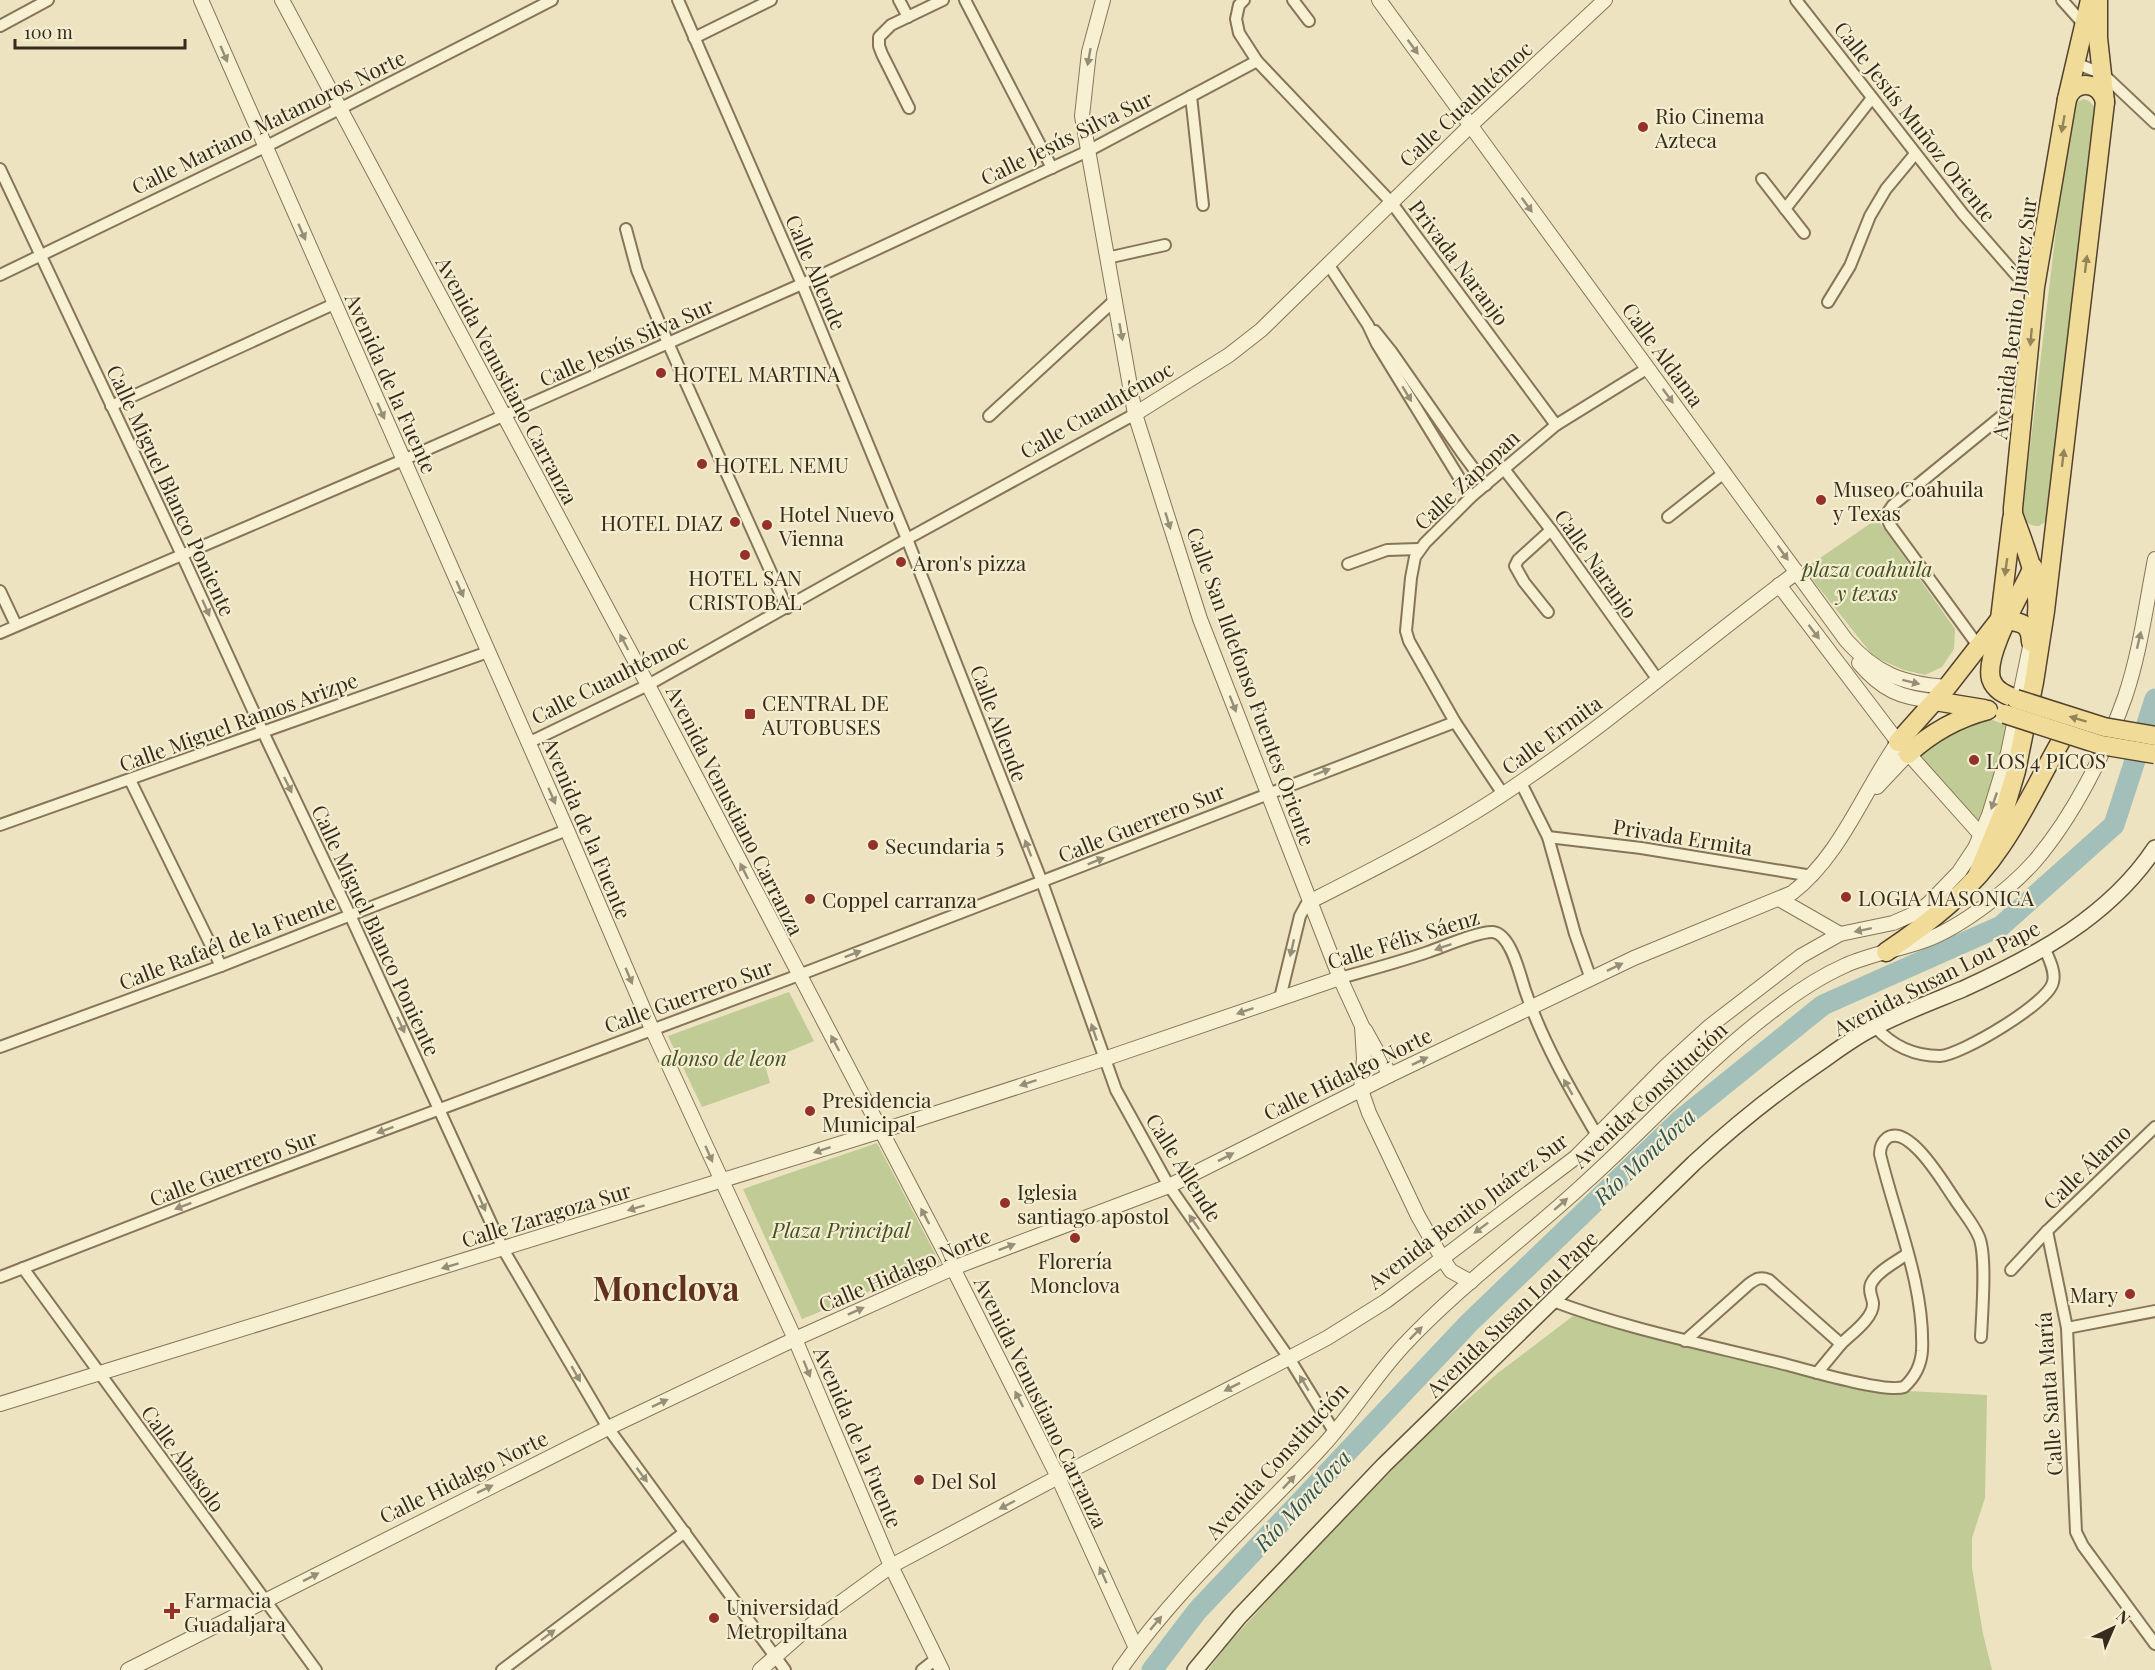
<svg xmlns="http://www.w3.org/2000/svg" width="2155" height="1670" font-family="'Playfair Display',serif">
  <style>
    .green { fill: #c0cb95 }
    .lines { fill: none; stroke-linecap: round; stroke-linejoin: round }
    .river { stroke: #a3bfb9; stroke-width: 21 }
    .minor-casing { stroke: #867559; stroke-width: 14 }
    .tertiary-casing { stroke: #867559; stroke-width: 16 }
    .secondary-casing { stroke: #67563c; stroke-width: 18 }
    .primary-casing { stroke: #53422d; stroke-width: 21 }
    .minor { stroke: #f8f0d3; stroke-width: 10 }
    .tertiary { stroke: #f8f0d3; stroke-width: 14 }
    .secondary { stroke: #f8f0d3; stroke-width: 15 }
    .primary { stroke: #f0dc98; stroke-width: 18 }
    .primary-bridge-casing { stroke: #53422d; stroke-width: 21; stroke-linecap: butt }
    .primary-bridge { stroke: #f0dc98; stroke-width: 18 }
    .oneway { fill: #978e78 }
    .oneway2 { fill: #93845a }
    .poi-dot { fill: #94322a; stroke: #f5edd0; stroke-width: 2 }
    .labels { text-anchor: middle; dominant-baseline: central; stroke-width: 4.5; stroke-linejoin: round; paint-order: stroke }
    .street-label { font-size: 21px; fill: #362b1d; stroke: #f5edd0 }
    .poi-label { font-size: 21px; fill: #362b1d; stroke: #f5edd0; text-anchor: start }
    .park-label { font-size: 21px; font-style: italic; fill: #425224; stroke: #f5edd0 }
    .water-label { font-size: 22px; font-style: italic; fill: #2c5455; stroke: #f5edd0 }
    .town-label { font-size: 33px; font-weight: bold; fill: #61311d; stroke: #f5edd0 }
  </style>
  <rect width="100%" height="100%" fill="#ede3c0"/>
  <g class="green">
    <path d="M2084,99L2089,101L2097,109L2048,520L2039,526C2030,526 2026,523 2022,514L2064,164L2074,103Z"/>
    <path d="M1877,519L1955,629L1954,649L1942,667L1925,675L1904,670L1874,657L1804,569Z"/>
    <path d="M1988,718L2008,726L1996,779L1979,821L1922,759V750L1954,728Z"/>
    <path d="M789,992L814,1041L764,1062L770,1083L702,1107L668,1036Z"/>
    <path d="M877,1143L940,1263L802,1319L743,1189Z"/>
    <path d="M1573,1316L1853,1384L1887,1390L1987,1395L1985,1498L1972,1538V1568L1983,1634L1992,1670H1208L1228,1644L1309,1555L1425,1436L1498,1373Z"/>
  </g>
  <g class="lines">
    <path class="river" d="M1152,1670L1197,1611L1469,1323L1679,1121L1823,1005L2001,926L2114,825L2155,699"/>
    <defs>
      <g id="minor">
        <path d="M678,0L802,284L907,539L1042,882L1116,1090L1169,1186L1289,1358L1335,1433"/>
        <path d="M899,0L908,17"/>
        <path d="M965,0L1052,168"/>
        <path d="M1244,0L1239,5L1236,19L1239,33L1257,61L1391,202L1556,425"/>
        <path d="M1293,0L1309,21"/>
        <path d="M1796,0L1963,214L2017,276L2035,287"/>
        <path d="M2062,0L2087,28"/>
        <path d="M0,26L48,0"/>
        <path d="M694,38L771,0"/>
        <path d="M2075,63L2103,74L2155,123"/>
        <path d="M1191,96L1203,205"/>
        <path d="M909,108L882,54L879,46V37L891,25L943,0"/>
        <path d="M0,169L182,555L263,732L350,915L503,1249L608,1428L785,1670"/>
        <path d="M1762,179L1804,233"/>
        <path d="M1785,209L1872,98"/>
        <path d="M626,229L637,270L668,343L787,608"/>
        <path d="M1107,258L1165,245"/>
        <path d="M1328,264L1368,325L1377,344L1471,497"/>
        <path d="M0,275L265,147L552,0"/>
        <path d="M1828,302L1850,266L1870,216L1886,189L1915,154"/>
        <path d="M1375,331L1391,351L1462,453L1486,485"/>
        <path d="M111,406L334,304"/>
        <path d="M989,416L1115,300"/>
        <path d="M1504,469L1551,530L1658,680"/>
        <path d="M1668,517L1725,472"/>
        <path d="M1348,564L1387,550L1419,549"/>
        <path d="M0,591L16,625"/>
        <path d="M1548,612L1524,582L1515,566L1518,560L1551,530"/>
        <path d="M0,633L403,460L802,284L1088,151L1257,61"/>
        <path d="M1979,647L1890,525L1886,515L1893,505L2025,397"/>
        <path d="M528,743L648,685L907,539L1135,414"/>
        <path d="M130,780L221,966"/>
        <path d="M1521,783L1548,837L1575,934L1591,979"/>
        <path d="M1503,794L1455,722L1409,641L1406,631L1411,578L1415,557L1425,543L1471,497L1556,425L1648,368"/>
        <path d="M0,825L488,652"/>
        <path d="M1548,837L1641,848L1812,876"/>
        <path d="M1340,978C1369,970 1399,962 1428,952C1443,947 1478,931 1493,932C1511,934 1520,975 1525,990C1543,1043 1570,1089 1598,1137"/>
        <path d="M1280,998L1300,916L1306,905L1311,901"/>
        <path d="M1875,1027C1893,1046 1913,1056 1940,1056C1961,1055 2049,1003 2053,982C2056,971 2048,957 2044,947"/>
        <path d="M0,1047L221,966L567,830"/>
        <path d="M2047,1231L2067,1328L2076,1532L2083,1546L2155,1644"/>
        <path d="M23,1268L316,1670"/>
        <path d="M2011,1270L2047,1231L2155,1127"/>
        <path d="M0,1277L242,1183L799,975L1455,722"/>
        <path d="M1553,1301C1630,1330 1709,1345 1788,1365C1810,1371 1886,1393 1904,1387C1914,1378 1921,1365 1922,1351C1925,1286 1895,1217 1880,1154C1880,1148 1882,1142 1887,1138C1909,1123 1944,1184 1954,1198C1962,1211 1973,1223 1979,1237C1987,1256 1982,1314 1981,1337"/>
        <path d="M2067,1328L2155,1311"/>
        <path d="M1685,1341L1749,1284C1756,1279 1760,1276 1769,1280L1841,1344C1851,1334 1874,1318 1873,1303C1872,1296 1868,1291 1871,1284C1876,1272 1896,1262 1907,1254"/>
        <path d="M1817,1373L1841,1344"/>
        <path d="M502,1670L685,1532"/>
        <path d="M922,1670L936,1659"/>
      </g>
      <g id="tertiary">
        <path d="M201,0L567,830L652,1029L795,1339L891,1566L942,1670"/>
        <path d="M282,0L648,685L953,1268L1058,1477L1136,1648"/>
        <path d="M1103,0L1089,52L1082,116L1135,414L1200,619L1340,978L1362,1026L1364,1059L1361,1090L1369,1113L1418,1216L1442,1258L1451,1271L1471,1282"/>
        <path d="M1379,0L1846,640C1876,674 1903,684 1947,687"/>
        <path d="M1135,414L1229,355L1261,330L1470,126L1605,0"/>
        <path d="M1779,585L1898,742L1981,835"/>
        <path d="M1859,663C1882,690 1900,698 1935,701"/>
        <path d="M1877,787L1908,754"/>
        <path d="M1779,899L1840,934"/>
        <path d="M1311,901C1382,865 1455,828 1521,782C1617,717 1704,641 1797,572"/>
        <path d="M1365,1030L1390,1075"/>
        <path d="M0,1404L881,1131L1104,1059L1340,978"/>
        <path d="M128,1670L608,1428L795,1339L953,1268L1169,1186L1390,1075L1634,958L1792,893C1841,855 1863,792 1898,742"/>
        <path d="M760,1670L818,1619L891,1566L1058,1477L1289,1358L1327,1338L1386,1301L1576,1157L1665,1067L1710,1026L1801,956L1840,934L1893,923L1916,913L1928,904L1959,872L1975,848L1989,815L2008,753L2031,642"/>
        <path d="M1120,1670C1177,1588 1253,1521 1320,1449C1351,1416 1374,1377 1404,1345C1460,1285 1527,1237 1586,1182C1648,1126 1704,1063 1771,1012C1794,994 1817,978 1844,966C1870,954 1899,950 1926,940C1961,927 2009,890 2034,862C2073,817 2105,753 2125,697C2140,653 2146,605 2155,559"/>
      </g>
      <path id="secondary" d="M1195,1670L1239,1617L1384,1465L1694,1163C1734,1126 1776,1092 1822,1061C1839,1049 1856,1036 1875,1027C1904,1012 1934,1001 1963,989C2036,956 2110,916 2155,848"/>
      <g id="primary">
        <path d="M2067,99C2075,79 2100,81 2105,102"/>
        <path d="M2037,614C2040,581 2024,545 2013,514V508L2035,287L2067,99L2090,0"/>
        <path d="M2000,619L2012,519"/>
        <path d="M2016,699C2006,695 1995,691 1991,679C1984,653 2022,592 2033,567"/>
        <path d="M1935,701L1984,709"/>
        <path d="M1898,742L1947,687L2000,619C2018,623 2030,620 2031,642"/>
        <path d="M1908,754C1932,732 1957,718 1988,710"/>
        <path d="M1977,876L2005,808L2016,771L2034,682L2045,611L2105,102L2098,38V0"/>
        <path d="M1886,952C1929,923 1973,889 2001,846C2026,810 2043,771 2065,734"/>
      </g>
    </defs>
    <use href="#minor" class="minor-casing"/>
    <use href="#tertiary" class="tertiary-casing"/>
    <use href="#secondary" class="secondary-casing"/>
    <use href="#primary" class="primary-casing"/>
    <use href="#minor" class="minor"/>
    <use href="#tertiary" class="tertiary"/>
    <use href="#secondary" class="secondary"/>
    <use href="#primary" class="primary"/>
    <defs>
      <g id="primary-bridge">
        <path d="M2016,699L2104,727L2155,736"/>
        <path d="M2005,714L2101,745L2155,754"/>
      </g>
    </defs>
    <use href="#primary-bridge" class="primary-bridge-casing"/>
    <use href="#primary-bridge" class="primary-bridge"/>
  </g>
  <defs><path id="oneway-solid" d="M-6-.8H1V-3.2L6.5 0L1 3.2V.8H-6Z" transform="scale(1.5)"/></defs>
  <g class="oneway">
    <use href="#oneway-solid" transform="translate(1413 47) rotate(54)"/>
    <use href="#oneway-solid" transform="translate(224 54) rotate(67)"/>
    <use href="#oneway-solid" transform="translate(1089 57) rotate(100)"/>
    <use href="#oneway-solid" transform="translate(1527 205) rotate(54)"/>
    <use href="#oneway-solid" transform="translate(302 232) rotate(66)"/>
    <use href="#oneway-solid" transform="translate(1121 332) rotate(80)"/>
    <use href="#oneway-solid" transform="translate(1407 394) rotate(59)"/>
    <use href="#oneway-solid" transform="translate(1668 396) rotate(54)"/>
    <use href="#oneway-solid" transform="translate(381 411) rotate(66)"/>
    <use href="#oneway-solid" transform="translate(1168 521) rotate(73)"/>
    <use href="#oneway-solid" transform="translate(1783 553) rotate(54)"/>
    <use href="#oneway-solid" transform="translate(460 589) rotate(66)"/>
    <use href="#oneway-solid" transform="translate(206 608) rotate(66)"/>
    <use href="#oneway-solid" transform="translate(1814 632) rotate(53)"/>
    <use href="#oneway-solid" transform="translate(2139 640) rotate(-77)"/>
    <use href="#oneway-solid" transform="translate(624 642) rotate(-118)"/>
    <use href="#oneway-solid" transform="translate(1911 682) rotate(14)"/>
    <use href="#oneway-solid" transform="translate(1233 704) rotate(69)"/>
    <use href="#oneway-solid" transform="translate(1322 772) rotate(-21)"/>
    <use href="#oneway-solid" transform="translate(288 785) rotate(64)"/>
    <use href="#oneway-solid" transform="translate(552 796) rotate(66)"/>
    <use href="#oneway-solid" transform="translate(1994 801) rotate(109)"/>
    <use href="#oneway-solid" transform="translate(1028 848) rotate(-111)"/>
    <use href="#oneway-solid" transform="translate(1096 861) rotate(-22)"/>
    <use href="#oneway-solid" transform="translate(744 871) rotate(-117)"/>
    <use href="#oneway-solid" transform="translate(1863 930) rotate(168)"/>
    <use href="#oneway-solid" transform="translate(1443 947) rotate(161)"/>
    <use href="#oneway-solid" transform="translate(1292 948) rotate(103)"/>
    <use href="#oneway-solid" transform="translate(853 954) rotate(-21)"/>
    <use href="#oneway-solid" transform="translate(1615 967) rotate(-26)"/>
    <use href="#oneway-solid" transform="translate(629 976) rotate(67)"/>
    <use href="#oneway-solid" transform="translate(1245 1011) rotate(161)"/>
    <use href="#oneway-solid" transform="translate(401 1025) rotate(65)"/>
    <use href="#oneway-solid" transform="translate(1094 1032) rotate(-109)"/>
    <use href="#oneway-solid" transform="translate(835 1043) rotate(-118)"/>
    <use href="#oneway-solid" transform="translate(1420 1061) rotate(-26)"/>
    <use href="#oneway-solid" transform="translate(1028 1083) rotate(162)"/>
    <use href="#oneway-solid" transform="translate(1568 1087) rotate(-120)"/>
    <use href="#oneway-solid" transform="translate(385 1130) rotate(160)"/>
    <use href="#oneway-solid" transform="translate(822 1150) rotate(162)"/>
    <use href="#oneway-solid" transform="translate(709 1154) rotate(66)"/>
    <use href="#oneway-solid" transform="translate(1226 1157) rotate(-27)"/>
    <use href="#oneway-solid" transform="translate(482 1203) rotate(66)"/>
    <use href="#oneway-solid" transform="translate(1561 1204) rotate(-41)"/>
    <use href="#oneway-solid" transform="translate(183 1206) rotate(159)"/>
    <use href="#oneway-solid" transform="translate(636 1208) rotate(163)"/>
    <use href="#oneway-solid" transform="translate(925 1216) rotate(-118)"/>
    <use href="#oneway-solid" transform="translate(1194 1222) rotate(-125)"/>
    <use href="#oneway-solid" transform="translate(1481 1228) rotate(143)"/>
    <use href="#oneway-solid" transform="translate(1007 1247) rotate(-21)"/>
    <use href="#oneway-solid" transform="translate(450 1266) rotate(163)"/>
    <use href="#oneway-solid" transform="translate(856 1311) rotate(-24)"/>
    <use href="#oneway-solid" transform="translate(1416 1333) rotate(-45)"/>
    <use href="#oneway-solid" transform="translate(807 1369) rotate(68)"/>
    <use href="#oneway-solid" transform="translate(576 1374) rotate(60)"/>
    <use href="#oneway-solid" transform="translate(1304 1383) rotate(-121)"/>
    <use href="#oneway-solid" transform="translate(1232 1387) rotate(153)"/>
    <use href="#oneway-solid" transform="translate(1019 1399) rotate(-117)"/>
    <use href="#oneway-solid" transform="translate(660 1403) rotate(-25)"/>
    <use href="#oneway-solid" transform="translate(642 1475) rotate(53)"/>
    <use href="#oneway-solid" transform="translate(1289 1482) rotate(-47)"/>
    <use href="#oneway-solid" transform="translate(485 1489) rotate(-26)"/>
    <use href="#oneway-solid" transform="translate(1007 1505) rotate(152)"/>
    <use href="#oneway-solid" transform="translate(1103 1575) rotate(-114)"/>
    <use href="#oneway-solid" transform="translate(311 1577) rotate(-27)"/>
    <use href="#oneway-solid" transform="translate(1156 1623) rotate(-50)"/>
    <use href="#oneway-solid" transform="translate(548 1635) rotate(-37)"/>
  </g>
  <g class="oneway2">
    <use href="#oneway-solid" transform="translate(2063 124) rotate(100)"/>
    <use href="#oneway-solid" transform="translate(2086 264) rotate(-83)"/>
    <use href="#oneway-solid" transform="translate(2031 337) rotate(95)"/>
    <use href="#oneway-solid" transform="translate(2063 458) rotate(-83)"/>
    <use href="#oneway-solid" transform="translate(2006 567) rotate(98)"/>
    <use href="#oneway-solid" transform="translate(2078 719) rotate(-163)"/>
  </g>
  <g class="poi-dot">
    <circle cx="1643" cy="127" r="6"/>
    <circle cx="661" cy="373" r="6"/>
    <circle cx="702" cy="464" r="6"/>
    <circle cx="1821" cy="500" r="6"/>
    <circle cx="735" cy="522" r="6"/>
    <circle cx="767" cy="525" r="6"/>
    <circle cx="745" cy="555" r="6"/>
    <circle cx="901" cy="562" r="6"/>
    <rect x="744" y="708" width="12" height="12" rx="3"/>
    <circle cx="1974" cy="760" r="6"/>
    <circle cx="873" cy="845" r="6"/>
    <circle cx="1846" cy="897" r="6"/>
    <circle cx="810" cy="899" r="6"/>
    <circle cx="810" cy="1111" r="6"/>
    <circle cx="1005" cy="1203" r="6"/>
    <circle cx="1075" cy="1238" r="6"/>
    <circle cx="2130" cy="1294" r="6"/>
    <circle cx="919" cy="1480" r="6"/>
    <path d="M169 1602h6v6h6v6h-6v6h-6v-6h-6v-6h6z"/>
    <circle cx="714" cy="1618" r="6"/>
  </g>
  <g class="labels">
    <g class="street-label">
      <text transform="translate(1465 103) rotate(-43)">Calle Cuauhtémoc</text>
      <text transform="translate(268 121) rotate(-26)">Calle Mariano Matamoros Norte</text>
      <text transform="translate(1916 121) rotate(52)">Calle Jesús Muñoz Oriente</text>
      <text transform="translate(1066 137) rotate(-26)">Calle Jesús Silva Sur</text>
      <text transform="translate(1460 262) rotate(53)">Privada Naranjo</text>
      <text transform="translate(817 272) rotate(67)">Calle Allende</text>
      <text transform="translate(2013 318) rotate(-83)">Avenida Benito Juárez Sur</text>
      <text transform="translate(626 341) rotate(-24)">Calle Jesús Silva Sur</text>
      <text transform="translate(1664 354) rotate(54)">Calle Aldama</text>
      <text transform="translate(508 380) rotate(62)">Avenida Venustiano Carranza</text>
      <text transform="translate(392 383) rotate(66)">Avenida de la Fuente</text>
      <text transform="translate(1096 409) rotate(-30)">Calle Cuauhtémoc</text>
      <text transform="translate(1466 479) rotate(-43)">Calle Zapopan</text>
      <text transform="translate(172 490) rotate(65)">Calle Miguel Blanco Poniente</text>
      <text transform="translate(1597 563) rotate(55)">Calle Naranjo</text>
      <text transform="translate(609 678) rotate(-27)">Calle Cuauhtémoc</text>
      <text transform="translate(1252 686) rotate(70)">Calle San Ildefonso Fuentes Oriente</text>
      <text transform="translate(238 721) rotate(-20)">Calle Miguel Ramos Arizpe</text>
      <text transform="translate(1000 723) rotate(69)">Calle Allende</text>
      <text transform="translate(1551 734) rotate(-36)">Calle Ermita</text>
      <text transform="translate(736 810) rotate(63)">Avenida Venustiano Carranza</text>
      <text transform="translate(1141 822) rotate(-22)">Calle Guerrero Sur</text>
      <text transform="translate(588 828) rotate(67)">Avenida de la Fuente</text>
      <text transform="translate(1683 836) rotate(9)">Privada Ermita</text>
      <text transform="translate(377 930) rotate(65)">Calle Miguel Blanco Poniente</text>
      <text transform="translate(1403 938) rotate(-17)">Calle Félix Sáenz</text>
      <text transform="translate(227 941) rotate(-21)">Calle Rafaél de la Fuente</text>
      <text transform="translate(1936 977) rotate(-27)">Avenida Susan Lou Pape</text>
      <text transform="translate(688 995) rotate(-20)">Calle Guerrero Sur</text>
      <text transform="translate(1347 1073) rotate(-26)">Calle Hidalgo Norte</text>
      <text transform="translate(1649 1094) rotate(-43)">Avenida Constitución</text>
      <text transform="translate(2086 1166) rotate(-44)">Calle Álamo</text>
      <text transform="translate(233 1167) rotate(-21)">Calle Guerrero Sur</text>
      <text transform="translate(1185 1167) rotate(58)">Calle Allende</text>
      <text transform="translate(1467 1210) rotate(-37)">Avenida Benito Juárez Sur</text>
      <text transform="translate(546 1214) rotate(-17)">Calle Zaragoza Sur</text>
      <text transform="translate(904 1269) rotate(-23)">Calle Hidalgo Norte</text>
      <text transform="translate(1511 1313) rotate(-44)">Avenida Susan Lou Pape</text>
      <text transform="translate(2048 1394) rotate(-94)">Calle Santa María</text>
      <text transform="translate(1042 1402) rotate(64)">Avenida Venustiano Carranza</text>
      <text transform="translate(859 1437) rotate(67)">Avenida de la Fuente</text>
      <text transform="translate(184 1458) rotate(54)">Calle Abasolo</text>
      <text transform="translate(1276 1460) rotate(-48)">Avenida Constitución</text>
      <text transform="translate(463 1476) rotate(-26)">Calle Hidalgo Norte</text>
    </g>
    <g class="poi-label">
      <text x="1655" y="115">Rio Cinema<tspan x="1655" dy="24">Azteca</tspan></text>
      <text x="673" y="373">HOTEL MARTINA</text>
      <text x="714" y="464">HOTEL NEMU</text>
      <text x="1833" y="488">Museo Coahuila<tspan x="1833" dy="24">y Texas</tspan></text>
      <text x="779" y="513">Hotel Nuevo<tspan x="779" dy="24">Vienna</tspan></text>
      <text x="723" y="522" text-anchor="end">HOTEL DIAZ</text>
      <text x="913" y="562">Aron's pizza</text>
      <text x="745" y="577" text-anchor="middle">HOTEL SAN<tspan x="745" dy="24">CRISTOBAL</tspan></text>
      <text x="762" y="702">CENTRAL DE<tspan x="762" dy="24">AUTOBUSES</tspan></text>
      <text x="1986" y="760">LOS 4 PICOS</text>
      <text x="885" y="845">Secundaria 5</text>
      <text x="1858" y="897">LOGIA MASONICA</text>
      <text x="822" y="899">Coppel carranza</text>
      <text x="822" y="1099">Presidencia<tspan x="822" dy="24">Municipal</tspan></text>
      <text x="1017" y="1191">Iglesia<tspan x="1017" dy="24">santiago apostol</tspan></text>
      <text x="1075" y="1260" text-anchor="middle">Florería<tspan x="1075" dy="24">Monclova</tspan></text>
      <text x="2118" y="1294" text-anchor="end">Mary</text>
      <text x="931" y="1480">Del Sol</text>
      <text x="184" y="1599">Farmacia<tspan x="184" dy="24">Guadaljara</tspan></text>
      <text x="726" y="1606">Universidad<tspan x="726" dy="24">Metropiltana</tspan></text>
    </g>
    <g class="park-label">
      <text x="1867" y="568">plaza coahuila<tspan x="1867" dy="24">y texas</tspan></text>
      <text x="724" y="1057">alonso de leon</text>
      <text x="841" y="1229">Plaza Principal</text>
    </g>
    <g class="water-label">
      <text transform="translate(1644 1156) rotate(-43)">Río Monclova</text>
      <text transform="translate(1302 1500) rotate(-47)">Río Monclova</text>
    </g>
    <g class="town-label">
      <text x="666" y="1287">Monclova</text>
    </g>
  </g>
  <g transform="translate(2113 1628) rotate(44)" stroke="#f5edd0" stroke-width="4.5" paint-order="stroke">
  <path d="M0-4.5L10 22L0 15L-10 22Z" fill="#362b1d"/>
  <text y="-9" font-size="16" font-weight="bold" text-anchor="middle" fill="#362b1d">N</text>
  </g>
  <path d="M15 39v9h170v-9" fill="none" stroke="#362b1d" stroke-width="3"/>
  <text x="24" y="39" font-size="18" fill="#362b1d" stroke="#f5edd0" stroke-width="4.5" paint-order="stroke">100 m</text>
</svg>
